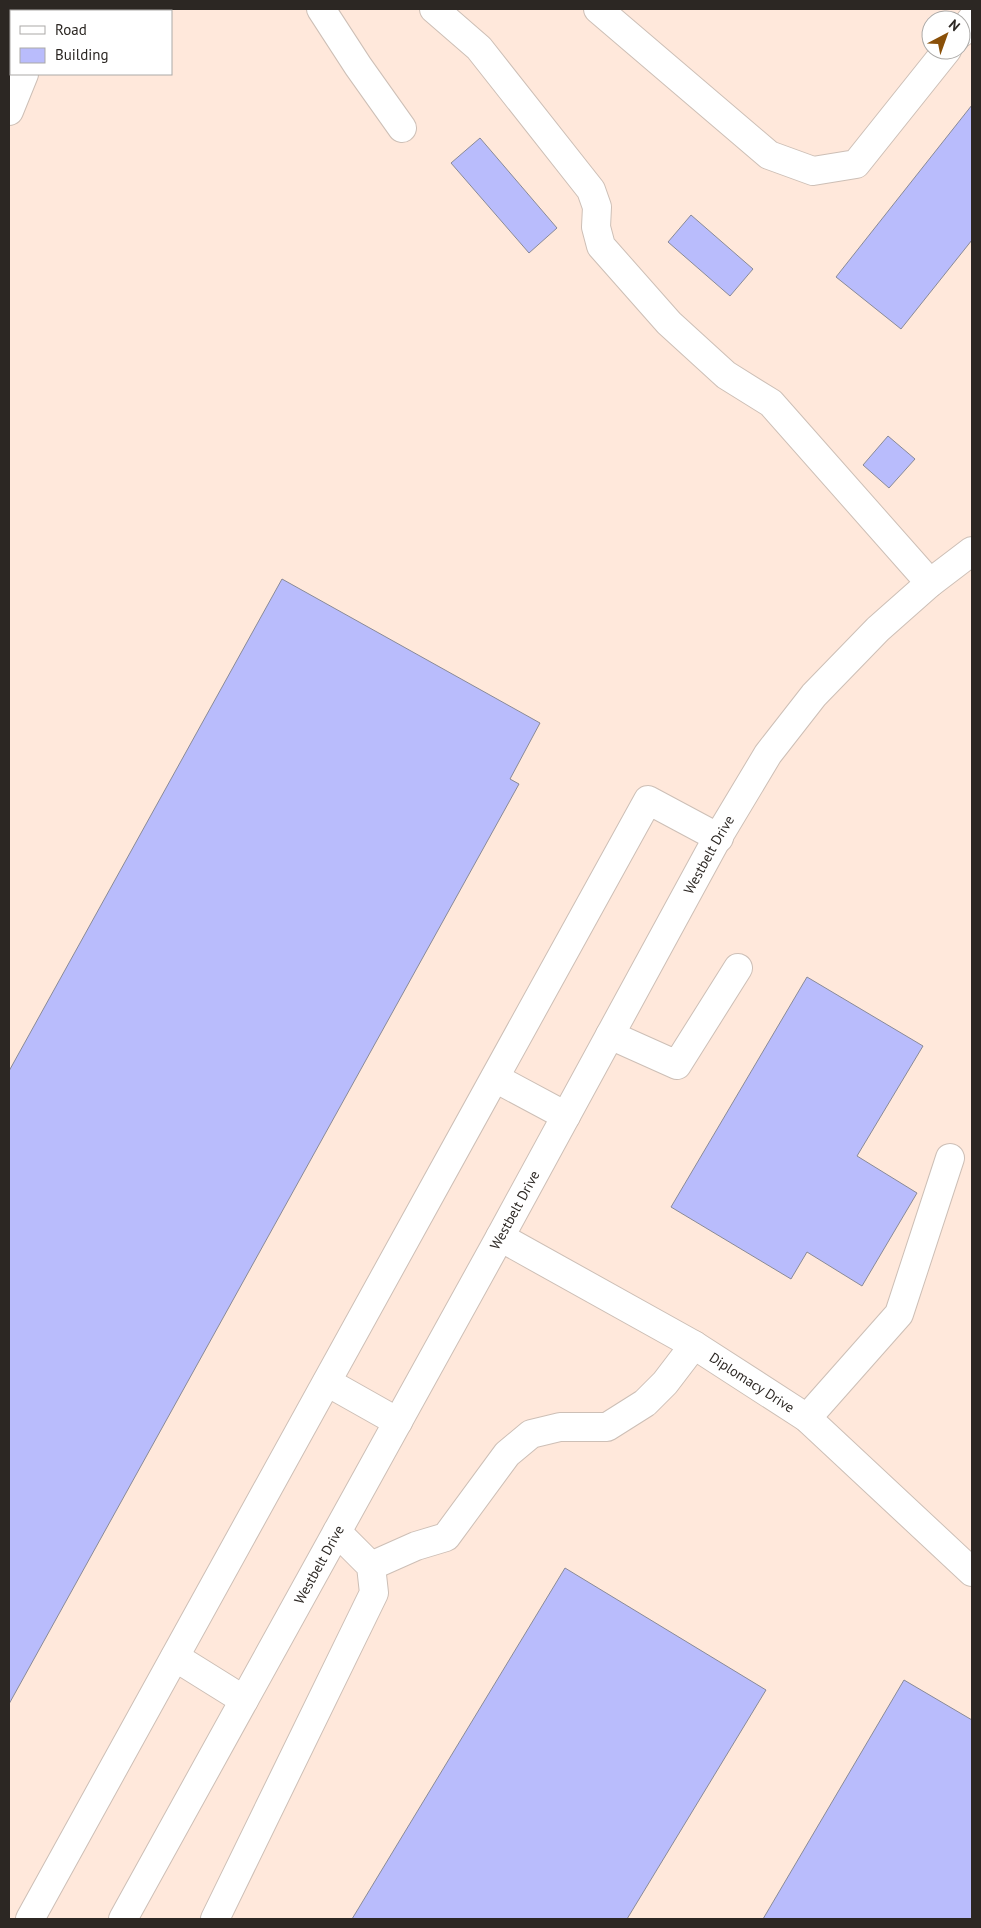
<svg xmlns="http://www.w3.org/2000/svg" width="981" height="1928" font-family="'PT Sans',sans-serif">
  <style>
    .built { fill: #ffe8db; fill-rule: evenodd }
    .building { fill: #b9bcfc; stroke: #898a97 }
    .lines { fill: none; stroke-linecap: round; stroke-linejoin: round }
    .minor-casing { stroke: #cdbfb6; stroke-width: 30 }
    .minor { stroke: #fff; stroke-width: 28 }
    .labels { text-anchor: middle; dominant-baseline: central; stroke-width: 4; stroke-linejoin: round; paint-order: stroke }
    .street-label { font-size: 14px; fill: #2c2723; stroke: #fff }
  </style>
  <rect width="100%" height="100%" fill="#fef8f5"/>
  <path class="built" d="M9,9H972V1919H9ZM11,11H171V74H11ZM931,20H961V50H931Z"/>
  <g class="building">
    <path d="M972,105V240L901,329L836,277Z"/>
    <path d="M480,138L557,228L529,253L451,163Z"/>
    <path d="M691,215L753,269L730,296L668,242Z"/>
    <path d="M888,436L915,459L889,488L863,465Z"/>
    <path d="M282,579L540,723L510,779L519,784L9,1704V1071Z"/>
    <path d="M807,977L923,1046L857,1156L917,1193L862,1286L807,1252L791,1279L671,1207Z"/>
    <path d="M565,1568L766,1690L627,1919H352Z"/>
    <path d="M904,1680L972,1720V1919H763Z"/>
  </g>
  <g class="lines">
    <defs>
      <g id="minor">
        <path d="M321,9L358,66L402,128"/>
        <path d="M434,9L479,48L591,190L597,207L596,227L601,246L669,323L726,375L771,403L930,583"/>
        <path d="M598,9L769,155L813,171L856,164L947,50"/>
        <path d="M51,11L52,9"/>
        <path d="M961,33L972,19"/>
        <path d="M9,111L24,74"/>
        <path d="M610,1035L677,1065L738,968"/>
        <path d="M495,1078L566,1116"/>
        <path id="s1" d="M500,1237L694,1345L807,1418L972,1572"/>
        <path d="M327,1382L398,1422"/>
        <path d="M807,1418L899,1314L950,1158"/>
        <path d="M371,1566L416,1546L446,1537L507,1454L531,1434L560,1427H607L645,1403L665,1383L694,1345"/>
        <path d="M175,1657L244,1700"/>
        <path d="M30,1919L648,800L719,838"/>
        <path id="s2" d="M123,1919L500,1237L714,844L768,754L814,695L878,629L930,583L972,551"/>
        <path d="M215,1919L374,1593L371,1566L337,1532"/>
      </g>
    </defs>
    <use href="#minor" class="minor-casing"/>
    <use href="#minor" class="minor"/>
  </g>
  <g class="labels">
    <g class="street-label">
      <text stroke="none"><textPath href="#s2" startOffset="1215">Westbelt Drive</textPath></text>
      <text stroke="none"><textPath href="#s2" startOffset="810">Westbelt Drive</textPath></text>
      <text stroke="none"><textPath href="#s1" startOffset="291">Diplomacy Drive</textPath></text>
      <text stroke="none"><textPath href="#s2" startOffset="405">Westbelt Drive</textPath></text>
    </g>
  </g>
  <rect width="981" height="1928" fill="none" stroke="#2c2723" stroke-width="20"/>
  <rect x="10" y="10" width="162" height="65" fill="#ffffff" stroke="#aba9a7"/>
  <rect x="20" y="26" width="25" height="8" fill="#ffffff" stroke="#aba9a7"/>
  <text x="55" y="35" font-size="15" fill="#2c2723">Road</text>
  <rect x="20" y="48" width="25" height="15" fill="#b9bcfc" stroke="#aba9a7"/>
  <text x="55" y="60" font-size="15" fill="#2c2723">Building</text>
  <g transform="translate(946 35) rotate(41)"><circle r="24" fill="#ffffff" stroke="#aba9a7"/>
  <path d="M0-4L9 19L0 12L-9 19Z" fill="#8a5009"/>
  <text y="-8" font-size="14" font-weight="bold" text-anchor="middle" fill="#2c2723">N</text>
  </g>
</svg>
